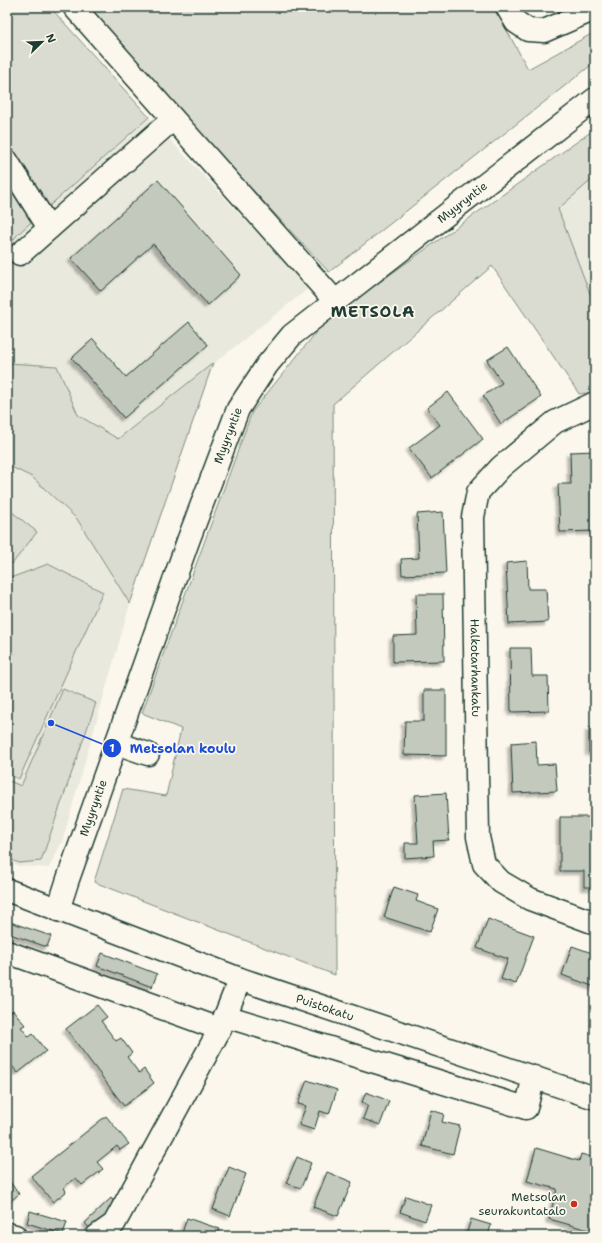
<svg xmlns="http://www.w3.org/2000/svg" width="602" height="1243" font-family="'Shantell Sans',sans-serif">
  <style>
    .built { fill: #eae9de }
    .green { fill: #dbdcd1; stroke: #7d8c82 }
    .building { fill: #c4c9be; stroke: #1f3d34; filter: url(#shadow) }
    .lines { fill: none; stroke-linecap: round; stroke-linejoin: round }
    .minor-casing { stroke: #1f3d34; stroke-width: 25 }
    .minor { stroke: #fbf7ec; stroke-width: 22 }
    .poi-dot { fill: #c8321e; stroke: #fbf7ec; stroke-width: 1.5 }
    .labels { text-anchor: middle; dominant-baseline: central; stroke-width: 3.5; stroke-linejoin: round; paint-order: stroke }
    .street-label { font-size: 12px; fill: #1f3d34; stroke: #fbf7ec }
    .poi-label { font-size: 12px; fill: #1f3d34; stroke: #fbf7ec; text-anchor: end }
    .district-label { font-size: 16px; font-weight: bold; letter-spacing: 1px; fill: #1f3d34; stroke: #fbf7ec }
    .leader { fill: none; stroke: #1d4ed8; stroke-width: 1.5 }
    .callout-dot { fill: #1d4ed8; stroke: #fbf7ec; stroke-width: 1.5 }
    .mark-label { font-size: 12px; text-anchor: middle; font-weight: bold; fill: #fff }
    .callout-label { font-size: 13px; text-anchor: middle; font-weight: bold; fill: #1d4ed8; stroke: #fbf7ec; stroke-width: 3.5; stroke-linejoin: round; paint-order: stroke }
  </style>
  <defs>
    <filter id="shadow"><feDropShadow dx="-3.5" dy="3.5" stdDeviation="1" flood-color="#0004"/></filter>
  </defs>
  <rect width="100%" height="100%" fill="#fbf7ec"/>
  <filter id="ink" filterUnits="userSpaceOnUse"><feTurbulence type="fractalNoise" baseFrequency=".025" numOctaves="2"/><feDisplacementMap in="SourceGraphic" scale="8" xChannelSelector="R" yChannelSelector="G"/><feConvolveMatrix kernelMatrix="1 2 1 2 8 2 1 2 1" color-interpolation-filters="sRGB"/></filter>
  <g filter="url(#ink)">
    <g class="built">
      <path d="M149,117L309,288L118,439L78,415L57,366L7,363V248L18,234Z"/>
      <path d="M595,177V307L558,209Z"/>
      <path d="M7,465L32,477L77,519L130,604L62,842L49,868L18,866L7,861Z"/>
    </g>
    <g class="green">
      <path d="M7,7H50L149,117L18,234L7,248Z"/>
      <path d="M82,7H494L528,69L595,32V62L329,272Z"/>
      <path d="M595,129V177L558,209L595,307V392L579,394L492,266L333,404L335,975L94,882L123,789L166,796L181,729L142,713L156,674L252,412L326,320Z"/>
      <path d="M7,363L57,366L78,415L118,439L213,363L130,604L77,519L32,477L7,465Z"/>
      <path d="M7,508L37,532L12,564L7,560Z"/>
      <path d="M48,564L103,592L19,779L7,774V576L13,577Z"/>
      <path d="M63,689L96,703L41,861L19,863L7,858V780L21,786Z"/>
    </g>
    <g class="building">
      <path d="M158,180L241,275L208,305L153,244L101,291L71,258Z"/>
      <path d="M189,322L208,345L124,418L72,358L93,339L126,377Z"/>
      <path d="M508,347L541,397L501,424L483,396L502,383L487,360Z"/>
      <path d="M448,392L483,439L432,478L409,448L440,425L427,408Z"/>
      <path d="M595,451V531L560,532L558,484H571L570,452Z"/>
      <path d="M443,512L446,573L402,575L401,559L419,558L417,514Z"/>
      <path d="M527,561L528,589H546L548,622L509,624L506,563Z"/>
      <path d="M416,594H443L444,661L393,662V636L417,635Z"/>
      <path d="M510,648H531L532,676H548L549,711L511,712Z"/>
      <path d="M424,690H446V756L404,755L405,721H424Z"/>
      <rect x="589" y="728" width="6" height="24"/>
      <path d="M536,741L537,765L555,764L557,791L513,793L511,743Z"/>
      <path d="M446,793L449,840L433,841L434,856L405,858V843H418L415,795Z"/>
      <path d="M560,817H595V887H584V871H560Z"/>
      <path d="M394,887L418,895L416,901L438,909L430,932L384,917Z"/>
      <path d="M488,919L534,936L516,984L501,979L508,959L477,948Z"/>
      <path d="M7,921L51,936L47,947L7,933Z"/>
      <path d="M572,946L595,954V987L562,975Z"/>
      <path d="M102,953L157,974L152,987L97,966Z"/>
      <path d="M97,1005L107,1017L101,1021L116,1041L121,1038L132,1053L127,1057L139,1073L144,1069L154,1083L124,1106L66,1029Z"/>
      <path d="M13,1010L25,1025L21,1027L29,1037L33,1034L46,1051L18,1073L7,1060V1013L8,1014Z"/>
      <path d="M307,1080L337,1090L329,1114L320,1111L314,1130L299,1125L306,1106L298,1104Z"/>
      <path d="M366,1092L389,1101L380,1125L363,1119L368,1105L362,1102Z"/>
      <path d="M431,1110L444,1114L442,1122L460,1126L453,1154L422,1146Z"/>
      <path d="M106,1116L129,1144L120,1150L117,1146L97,1162L103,1169L82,1185L76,1178L64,1187L66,1192L53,1202L31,1176Z"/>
      <path d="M536,1148L579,1161L581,1154L595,1158V1221L592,1231L549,1219L557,1189L527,1181Z"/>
      <path d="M297,1157L311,1163L301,1188L286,1183Z"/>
      <path d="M229,1167L246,1174L230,1216L213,1209Z"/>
      <path d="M327,1172L352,1182L338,1216L313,1207Z"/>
      <path d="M10,1182L19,1194L7,1204V1184Z"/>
      <path d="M406,1196L431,1205L425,1221L400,1212Z"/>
      <path d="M111,1198L118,1206L92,1231L85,1223Z"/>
      <path d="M30,1211L67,1222L63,1234L27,1223Z"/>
      <path d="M187,1218L220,1229L218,1236H181Z"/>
      <path d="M471,1219L491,1225L488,1236H466Z"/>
    </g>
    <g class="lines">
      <defs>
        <g id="minor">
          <path d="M74,7L335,301"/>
          <path d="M507,7L516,22L528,30L544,31L595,9"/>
          <path d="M7,161L49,228"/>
          <path d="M20,254L173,119"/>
          <path id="s1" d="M595,403L555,422L501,467L478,492L473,517L478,837L484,864L501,882L530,899L595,923"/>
          <path d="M116,743L148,754"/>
          <path id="s2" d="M7,890L240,979L595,1098"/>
          <path id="s3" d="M58,910L68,879L188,541L238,409L267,365L292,335L595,99"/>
          <path d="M7,952L220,1029"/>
          <path d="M225,1016L526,1108L534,1077"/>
          <path d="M7,1234L15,1236"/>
          <path d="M97,1236L114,1224L220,1029L240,979"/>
        </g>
      </defs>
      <use href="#minor" class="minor-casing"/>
      <use href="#minor" class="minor"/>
    </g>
  </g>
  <circle class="poi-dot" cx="574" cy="1204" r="4"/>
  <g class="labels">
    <g class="street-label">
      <text stroke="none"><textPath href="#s3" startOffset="840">Myyryntie</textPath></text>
      <text stroke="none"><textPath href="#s3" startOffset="504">Myyryntie</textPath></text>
      <text stroke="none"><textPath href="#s1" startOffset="325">Halkotarhankatu</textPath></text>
      <text stroke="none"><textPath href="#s3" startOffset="108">Myyryntie</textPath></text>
      <text stroke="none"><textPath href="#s2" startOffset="339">Puistokatu</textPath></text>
    </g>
    <g class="poi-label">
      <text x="566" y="1197">Metsolan<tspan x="566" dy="14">seurakuntatalo</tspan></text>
    </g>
    <g class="district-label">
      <text x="373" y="311">METSOLA</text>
    </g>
  </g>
  <path class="leader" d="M51 723L112 748"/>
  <g class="callout-dot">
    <circle cx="51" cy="723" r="4"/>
    <circle cx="112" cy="748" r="10"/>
  </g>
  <g class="mark-label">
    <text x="112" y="752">1</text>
  </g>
  <g class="callout-label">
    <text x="183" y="753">Metsolan koulu</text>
  </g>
  <rect width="602" height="1243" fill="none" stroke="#fbf7ec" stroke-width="24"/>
  <rect x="12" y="12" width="578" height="1219" fill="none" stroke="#1f3d34" stroke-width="1.5" filter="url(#ink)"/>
  <g transform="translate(42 42) rotate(67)" stroke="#fbf7ec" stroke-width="3" paint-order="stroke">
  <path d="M0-3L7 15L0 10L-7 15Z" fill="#1f3d34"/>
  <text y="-6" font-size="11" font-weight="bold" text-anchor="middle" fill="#1f3d34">N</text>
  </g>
</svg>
